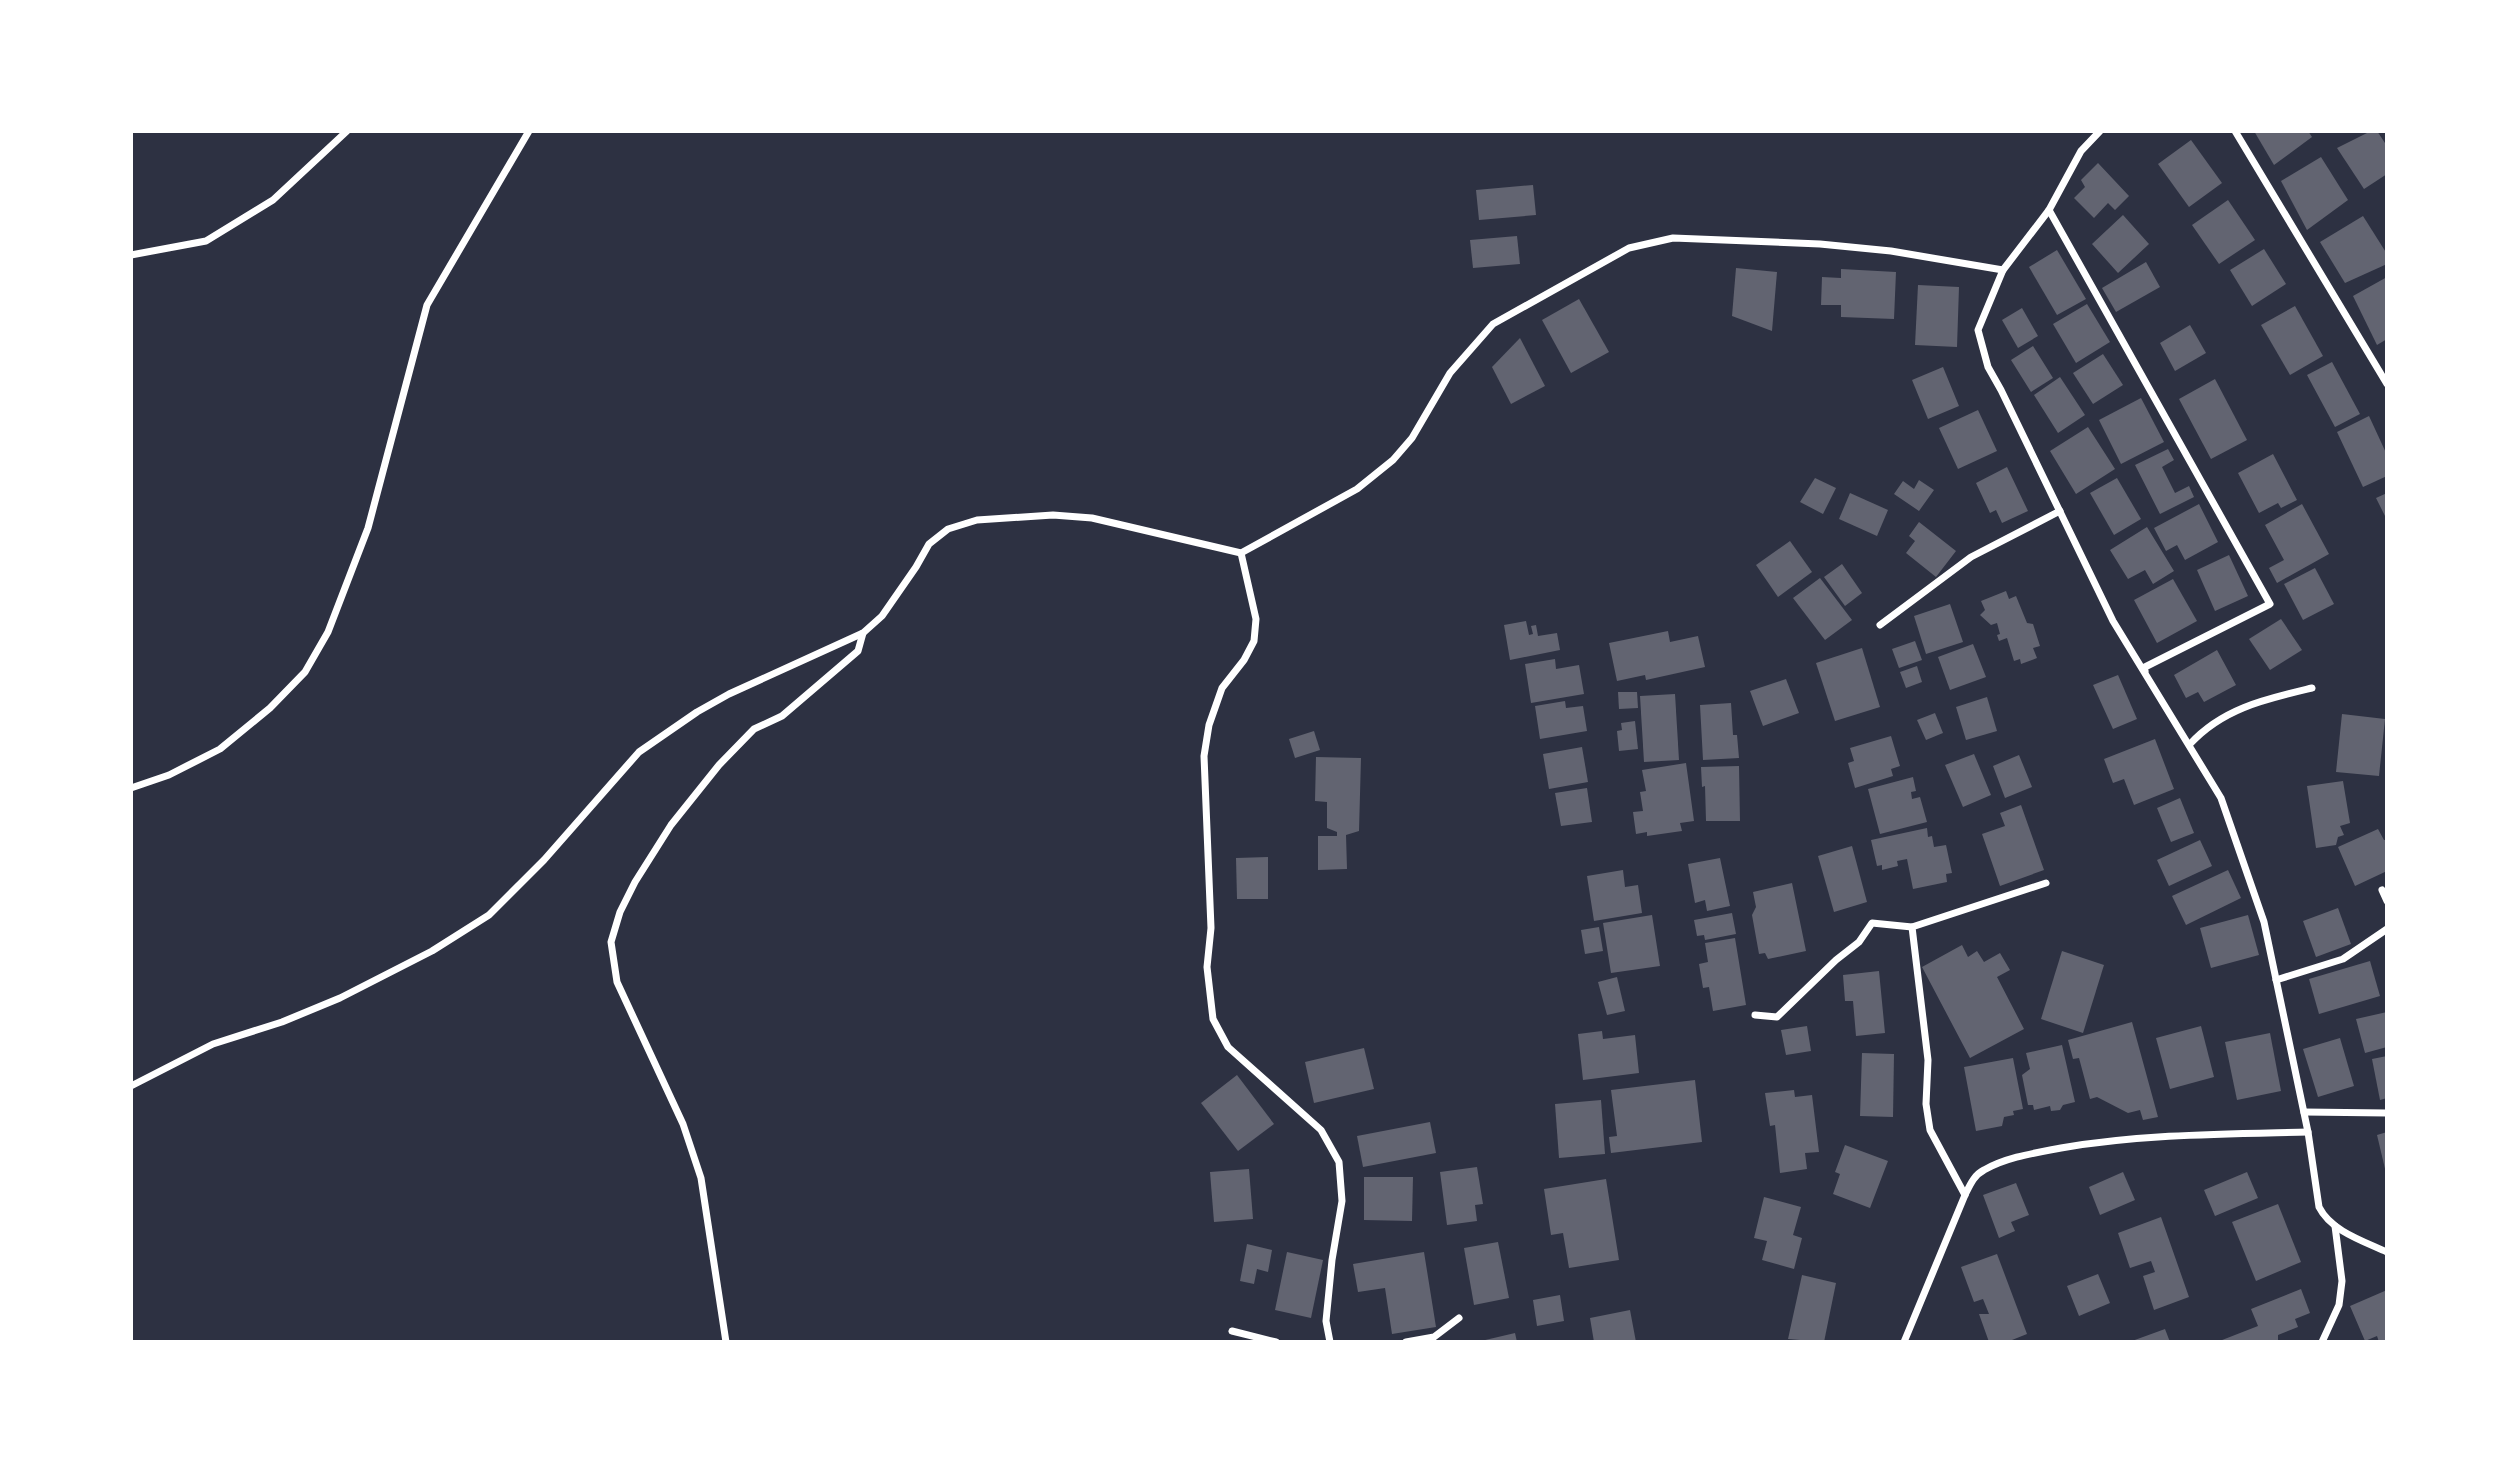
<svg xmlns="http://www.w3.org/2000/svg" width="2518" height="1473" font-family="'Golos Text',sans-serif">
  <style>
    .building { fill: #626471 }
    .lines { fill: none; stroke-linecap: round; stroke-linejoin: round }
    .minor { stroke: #fff; stroke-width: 7 }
  </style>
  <rect width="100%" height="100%" fill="#2d3142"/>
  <g class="building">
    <path d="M2254,131H2308L2312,137L2274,165Z"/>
    <path d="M2371,131H2377L2387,146V174L2364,189L2337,148Z"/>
    <path d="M2191,140L2222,183L2189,207L2158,164Z"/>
    <path d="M2321,157L2348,200L2307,230L2281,181Z"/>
    <path d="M2098,163L2129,196L2115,210L2108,203L2094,218L2074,198L2085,187L2081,180Z"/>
    <path d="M1533,185L1536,215L1479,220L1476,190Z"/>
    <path d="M2228,200L2255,240L2219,264L2192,225Z"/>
    <path d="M2123,215L2149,244L2118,273L2092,244Z"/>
    <path d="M2363,216L2387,254V264L2345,283L2320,242Z"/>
    <path d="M1517,236L1520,264L1473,268L1470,240Z"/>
    <path d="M2264,249L2286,284L2252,306L2230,270Z"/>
    <path d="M2057,250L2086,299L2057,315L2029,267Z"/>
    <path d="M2146,262L2160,287L2116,312L2102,288Z"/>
    <path d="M1736,268L1777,272L1772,331L1732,316Z"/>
    <path d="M1841,269L1896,272L1894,319L1841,317V305H1821L1822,277L1841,278Z"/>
    <path d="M2387,277V339L2377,345L2353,296Z"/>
    <path d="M1918,285L1959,287L1957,347L1915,345Z"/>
    <path d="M1579,299L1609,352L1571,373L1542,320Z"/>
    <path d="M2087,304L2110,342L2076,363L2053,324Z"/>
    <path d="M2295,306L2323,356L2290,375L2261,325Z"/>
    <path d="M2022,308L2038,336L2018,348L2002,320Z"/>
    <path d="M2190,325L2206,353L2175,371L2160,343Z"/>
    <path d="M1520,338L1545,386L1511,404L1492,367Z"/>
    <path d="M2033,346L2053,378L2031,392L2011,360Z"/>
    <path d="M2103,354L2123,385L2093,404L2073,373Z"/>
    <path d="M2332,362L2360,414L2335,427L2307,375Z"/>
    <path d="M1943,367L1959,406L1928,419L1912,380Z"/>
    <path d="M2060,377L2085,415L2058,433L2034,395Z"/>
    <path d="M2215,379L2247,440L2211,459L2179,399Z"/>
    <path d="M2141,398L2164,442L2121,464L2099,420Z"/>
    <path d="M1978,410L1997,451L1958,469L1939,428Z"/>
    <path d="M2369,416L2387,455V476L2363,487L2337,432Z"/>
    <path d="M2088,427L2115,469L2076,494L2050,451Z"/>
    <path d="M2168,449L2174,460L2162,467L2175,493L2189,486L2194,497L2160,514L2135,465Z"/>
    <path d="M2273,454L2297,500L2281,508L2278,503L2259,513L2238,473Z"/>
    <path d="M2007,467L2028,511L2002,523L1996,510L1990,513L1976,483Z"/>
    <path d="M1815,478L1836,488L1823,514L1800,502Z"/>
    <path d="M2117,478L2141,519L2114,535L2090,493Z"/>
    <path d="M1919,480L1934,490L1919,511L1894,494L1903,481L1914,489Z"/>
    <path d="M1850,493L1888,510L1877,536L1839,519Z"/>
    <path d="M2387,493V520L2376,498Z"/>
    <path d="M2199,504L2218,542L2185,560L2177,545L2166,551L2154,528Z"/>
    <path d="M2302,504L2329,554L2277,583L2269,568L2284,560L2265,525Z"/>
    <path d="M1919,522L1956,551L1936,577L1906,553L1915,541L1909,536Z"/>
    <path d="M2147,527L2174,571L2153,584L2145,570L2128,579L2110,550Z"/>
    <path d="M1790,541L1812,572L1778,597L1756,565Z"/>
    <path d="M2229,555L2248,596L2215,611L2197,570Z"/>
    <path d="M1842,564L1862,593L1845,606L1824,577Z"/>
    <path d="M2315,568L2334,604L2303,620L2284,584Z"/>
    <path d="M1820,578L1852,620L1825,640L1793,598Z"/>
    <path d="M2173,579L2197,621L2157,643L2134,600Z"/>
    <path d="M2006,591L2009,599L2016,596L2027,623L2033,624L2040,646L2033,648L2037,658L2021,664L2020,659L2014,661L2007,638L1999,641L1997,635L2000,634L1997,623L1991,625L1980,615L1985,610L1981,601Z"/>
    <path d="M1950,604L1963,642L1926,654L1914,616Z"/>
    <path d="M2281,619L2302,650L2270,670L2249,639Z"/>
    <path d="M1526,621L1529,635L1533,634L1531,626L1536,625L1538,636L1557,633L1560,650L1510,660L1504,625Z"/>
    <path d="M1668,631L1670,642L1698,636L1705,667L1646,680L1645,675L1617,681L1609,643Z"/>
    <path d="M1915,641L1922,660L1899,668L1892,649Z"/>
    <path d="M1973,644L1986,677L1950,690L1938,657Z"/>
    <path d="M1862,648L1880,707L1835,721L1816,663Z"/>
    <path d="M2217,650L2236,685L2204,702L2198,692L2186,698L2174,675Z"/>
    <path d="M1555,659L1556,669L1579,665L1584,694L1531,703L1525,664Z"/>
    <path d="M1917,666L1922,682L1906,688L1900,672Z"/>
    <path d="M2118,675L2137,719L2113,729L2093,685Z"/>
    <path d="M1786,679L1799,713L1763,726L1750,691Z"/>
    <path d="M1618,692H1637L1638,708L1619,709Z"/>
    <path d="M1675,694L1679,760L1644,762L1640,696Z"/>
    <path d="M1987,697L1997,731L1966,740L1956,707Z"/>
    <path d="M1565,701L1566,708L1583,706L1587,731L1540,739L1535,706Z"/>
    <path d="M1731,703L1733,735H1737L1739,758L1703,760L1700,705Z"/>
    <path d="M1935,713L1943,733L1926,740L1917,720Z"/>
    <path d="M2342,714L2385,719L2379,776L2336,772Z"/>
    <path d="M1635,721L1638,749L1619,751L1617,731L1622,730L1621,723Z"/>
    <path d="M1314,731L1320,750L1295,758L1289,739Z"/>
    <path d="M1891,736L1900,766L1891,769L1893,776L1855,788L1848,763L1854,761L1850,748Z"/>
    <path d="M2155,739L2174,789L2134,805L2124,779L2113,783L2104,759Z"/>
    <path d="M1582,747L1588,782L1549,789L1543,754Z"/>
    <path d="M1974,754L1991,795L1963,807L1945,765Z"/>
    <path d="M2019,755L2032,787L2005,798L1993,766Z"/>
    <path d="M1316,757L1361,758L1359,831L1346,835L1347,869L1318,870V836H1337V832L1327,828V802L1315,801Z"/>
    <path d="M1686,763L1694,821L1680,823L1682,831L1647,836V832L1636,834L1633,812L1643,811L1640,792L1646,791L1642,770Z"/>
    <path d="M1739,766L1740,821H1706L1705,786L1702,787L1701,767Z"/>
    <path d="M1913,777L1916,791L1911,792L1912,799L1920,797L1927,822L1880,834L1868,789Z"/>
    <path d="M2343,781L2350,823L2340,826L2344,835L2338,837L2336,845L2316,848L2307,786Z"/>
    <path d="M1587,788L1592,822L1561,826L1555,793Z"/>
    <path d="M2180,798L2194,833L2171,842L2157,808Z"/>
    <path d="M2021,805L2044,870L2000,886L1982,834L2005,826L2000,813Z"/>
    <path d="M1927,828L1928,837L1932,836L1934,847L1946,845L1952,873L1946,874L1947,882L1913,889L1907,859L1897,861L1898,866L1882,870V865L1877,866L1871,840Z"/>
    <path d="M2378,829L2384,840H2387V871L2355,886L2338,847Z"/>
    <path d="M2200,840L2212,866L2169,886L2157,860Z"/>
    <path d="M1852,846L1867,902L1834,912L1818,856Z"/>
    <path d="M1268,857V899H1237L1236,858Z"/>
    <path d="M1720,858L1730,906L1707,911L1705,900L1695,903L1688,864Z"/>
    <path d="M1623,870L1625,887L1638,885L1642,913L1594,921L1587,876Z"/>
    <path d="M2228,870L2241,898L2186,925L2172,896Z"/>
    <path d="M1792,883L1806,951L1768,959L1765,953L1759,954L1752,915L1756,907L1753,892Z"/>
    <path d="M2338,908L2351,944L2316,957L2303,921Z"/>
    <path d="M1732,913L1736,934L1705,940L1704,935L1697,936L1694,920Z"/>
    <path d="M1652,915L1660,966L1611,973L1603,923Z"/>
    <path d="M2248,915L2259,955L2211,968L2200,928Z"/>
    <path d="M1599,927L1603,951L1585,954L1581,930Z"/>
    <path d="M1735,938L1746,1005L1713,1011L1709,987L1703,988L1699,964L1708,962L1705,943Z"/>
    <path d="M1962,945L1968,957L1977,951L1984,962L2000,953L2010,970L1997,977L2024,1029L1970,1058L1922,967Z"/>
    <path d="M2062,951L2104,965L2083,1033L2041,1019Z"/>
    <path d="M2370,961L2380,996L2319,1014L2309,979Z"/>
    <path d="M1879,971L1885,1033L1856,1036L1853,1001H1845L1843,975Z"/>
    <path d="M1617,977L1625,1011L1607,1015L1598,982Z"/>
    <path d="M2387,1012V1047L2365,1053L2356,1019Z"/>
    <path d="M2132,1022L2158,1117L2143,1120L2140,1110L2128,1113L2097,1097L2090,1099L2079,1058L2073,1059L2068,1040Z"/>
    <path d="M1807,1026L1811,1051L1786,1055L1781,1030Z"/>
    <path d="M2201,1026L2214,1077L2170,1089L2156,1038Z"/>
    <path d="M1602,1031L1603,1039L1635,1035L1639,1073L1583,1080L1578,1034Z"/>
    <path d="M2270,1033L2281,1091L2237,1100L2225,1042Z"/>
    <path d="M2340,1038L2354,1086L2318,1097L2303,1049Z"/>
    <path d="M2062,1045L2075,1102L2063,1105L2060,1110L2051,1111L2050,1106L2034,1110L2033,1105H2028L2022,1075L2030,1069L2026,1053Z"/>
    <path d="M1364,1048L1374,1089L1314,1103L1305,1062Z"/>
    <path d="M1862,1053L1894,1054L1893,1117L1860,1116Z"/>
    <path d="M2387,1056V1098L2380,1100L2372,1059Z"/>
    <path d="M2013,1058L2023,1109L2013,1111L2014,1115L2004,1117L2002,1126L1976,1131L1964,1067Z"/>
    <path d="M1237,1075L1274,1124L1238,1151L1201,1103Z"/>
    <path d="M1695,1080L1702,1142L1611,1153L1609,1137L1617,1136L1611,1090Z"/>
    <path d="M1794,1090L1795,1097L1812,1095L1819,1152L1805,1153L1807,1169L1780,1173L1775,1125L1770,1126L1765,1093Z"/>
    <path d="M1601,1100L1605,1154L1559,1158L1555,1104Z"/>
    <path d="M1430,1122L1436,1153L1363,1167L1357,1136Z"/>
    <path d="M2387,1132V1173H2386L2377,1135Z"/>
    <path d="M1845,1145L1888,1161L1870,1208L1833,1194L1840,1174L1835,1172Z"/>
    <path d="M1477,1167L1483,1204L1475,1205L1477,1221L1447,1225L1440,1172Z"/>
    <path d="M1249,1169L1253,1219L1214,1222L1210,1172Z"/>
    <path d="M2123,1172L2135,1200L2100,1215L2089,1187Z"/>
    <path d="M2247,1172L2258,1198L2215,1216L2204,1190Z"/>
    <path d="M1364,1177H1413L1412,1221L1364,1220Z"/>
    <path d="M1606,1179L1619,1260L1569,1268L1563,1233L1551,1235L1544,1189Z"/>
    <path d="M2016,1183L2029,1215L2011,1222L2015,1231L1999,1238L1983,1195Z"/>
    <path d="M1764,1197L1801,1207L1793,1235L1802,1238L1794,1269L1762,1260L1767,1241L1754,1238Z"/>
    <path d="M2278,1204L2301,1262L2256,1281L2232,1222Z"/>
    <path d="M2161,1217L2189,1297L2154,1310L2143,1276L2155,1272L2151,1261L2130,1268L2118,1233Z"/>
    <path d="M1498,1242L1509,1298L1474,1305L1464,1248Z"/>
    <path d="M1247,1244L1272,1250L1268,1272L1257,1269L1254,1284L1240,1281Z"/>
    <path d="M1287,1252L1323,1260L1311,1318L1275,1310Z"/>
    <path d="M1424,1252L1436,1327L1392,1334L1385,1288L1358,1292L1353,1264Z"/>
    <path d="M1997,1254L2027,1334L2007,1342H1989L1979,1314H1989L1983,1299L1974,1302L1961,1267Z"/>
    <path d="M2098,1274L2110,1303L2079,1316L2067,1286Z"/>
    <path d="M1802,1275L1836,1283L1824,1342L1788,1339Z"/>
    <path d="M2301,1289L2310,1313L2295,1319L2298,1327L2278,1335V1342H2217L2258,1326L2251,1309Z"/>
    <path d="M2387,1290V1342H2379L2377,1336L2365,1341L2350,1306Z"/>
    <path d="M1560,1295L1564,1321L1537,1326L1533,1300Z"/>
    <path d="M1630,1310L1636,1342H1594L1590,1318Z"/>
    <path d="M2165,1329L2170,1342H2132V1341Z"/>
    <path d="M1515,1333L1517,1342H1481V1341Z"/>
  </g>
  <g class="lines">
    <g class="minor">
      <path d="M2100,131L2081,151L2049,210L2003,270L1978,330L1988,367L2001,390L2113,621L2221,798L2264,922L2308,1132L2319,1207C2331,1231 2363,1241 2387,1252"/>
      <path d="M2235,131L2387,384"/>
      <path d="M2049,210L2270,604L2143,668L2145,671"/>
      <path d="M131,255L206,241L273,200L347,131"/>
      <path d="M1241,553L1256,619L1254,641L1244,660L1222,688L1209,725L1204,756L1211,928L1207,967L1213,1019L1228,1047L1321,1130L1339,1162L1342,1201L1332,1260L1326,1321L1330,1342"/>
      <path d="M1880,625L1971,557L2060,511"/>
      <path d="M2190,744C2223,708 2266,699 2312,688"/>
      <path d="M131,788L169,775L220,749L270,708L305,672L328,632L368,528L427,305L529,131"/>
      <path d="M2382,890L2387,901"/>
      <path d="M2276,980L2343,959L2387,929"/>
      <path d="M1755,1015L1777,1017L1836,960L1859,942L1872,923L1912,927"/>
      <path d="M131,1086L213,1044L282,1022L340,998L432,951L489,915L544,860L639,752L697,712L729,694L863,633L882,616L916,567L929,544L948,529L977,520L1053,515L1092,518L1241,553L1357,489L1393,460L1412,438L1450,373L1493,324L1629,248L1673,238L1820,244L1891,251L2003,270"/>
      <path d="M2304,1112L2387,1113"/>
      <path d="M1965,1195L1930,1130L1926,1104L1928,1060L1912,927L2046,883"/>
      <path d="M1232,1331L1276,1342"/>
      <path d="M726,1342L701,1178L683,1124L617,982L611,942L620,912L635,882L671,825L719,765L754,729L782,716L858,651L863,633"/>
      <path d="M1406,1342L1434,1337L1459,1318"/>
      <path d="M1904,1342L1965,1195C1970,1185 1974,1175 1984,1170C2007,1157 2035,1153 2061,1148C2143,1134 2226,1134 2308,1132"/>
      <path d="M2322,1342L2339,1305L2342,1281L2335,1226"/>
    </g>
  </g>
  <rect width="2518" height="1473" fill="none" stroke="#ffffff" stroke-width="266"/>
</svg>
